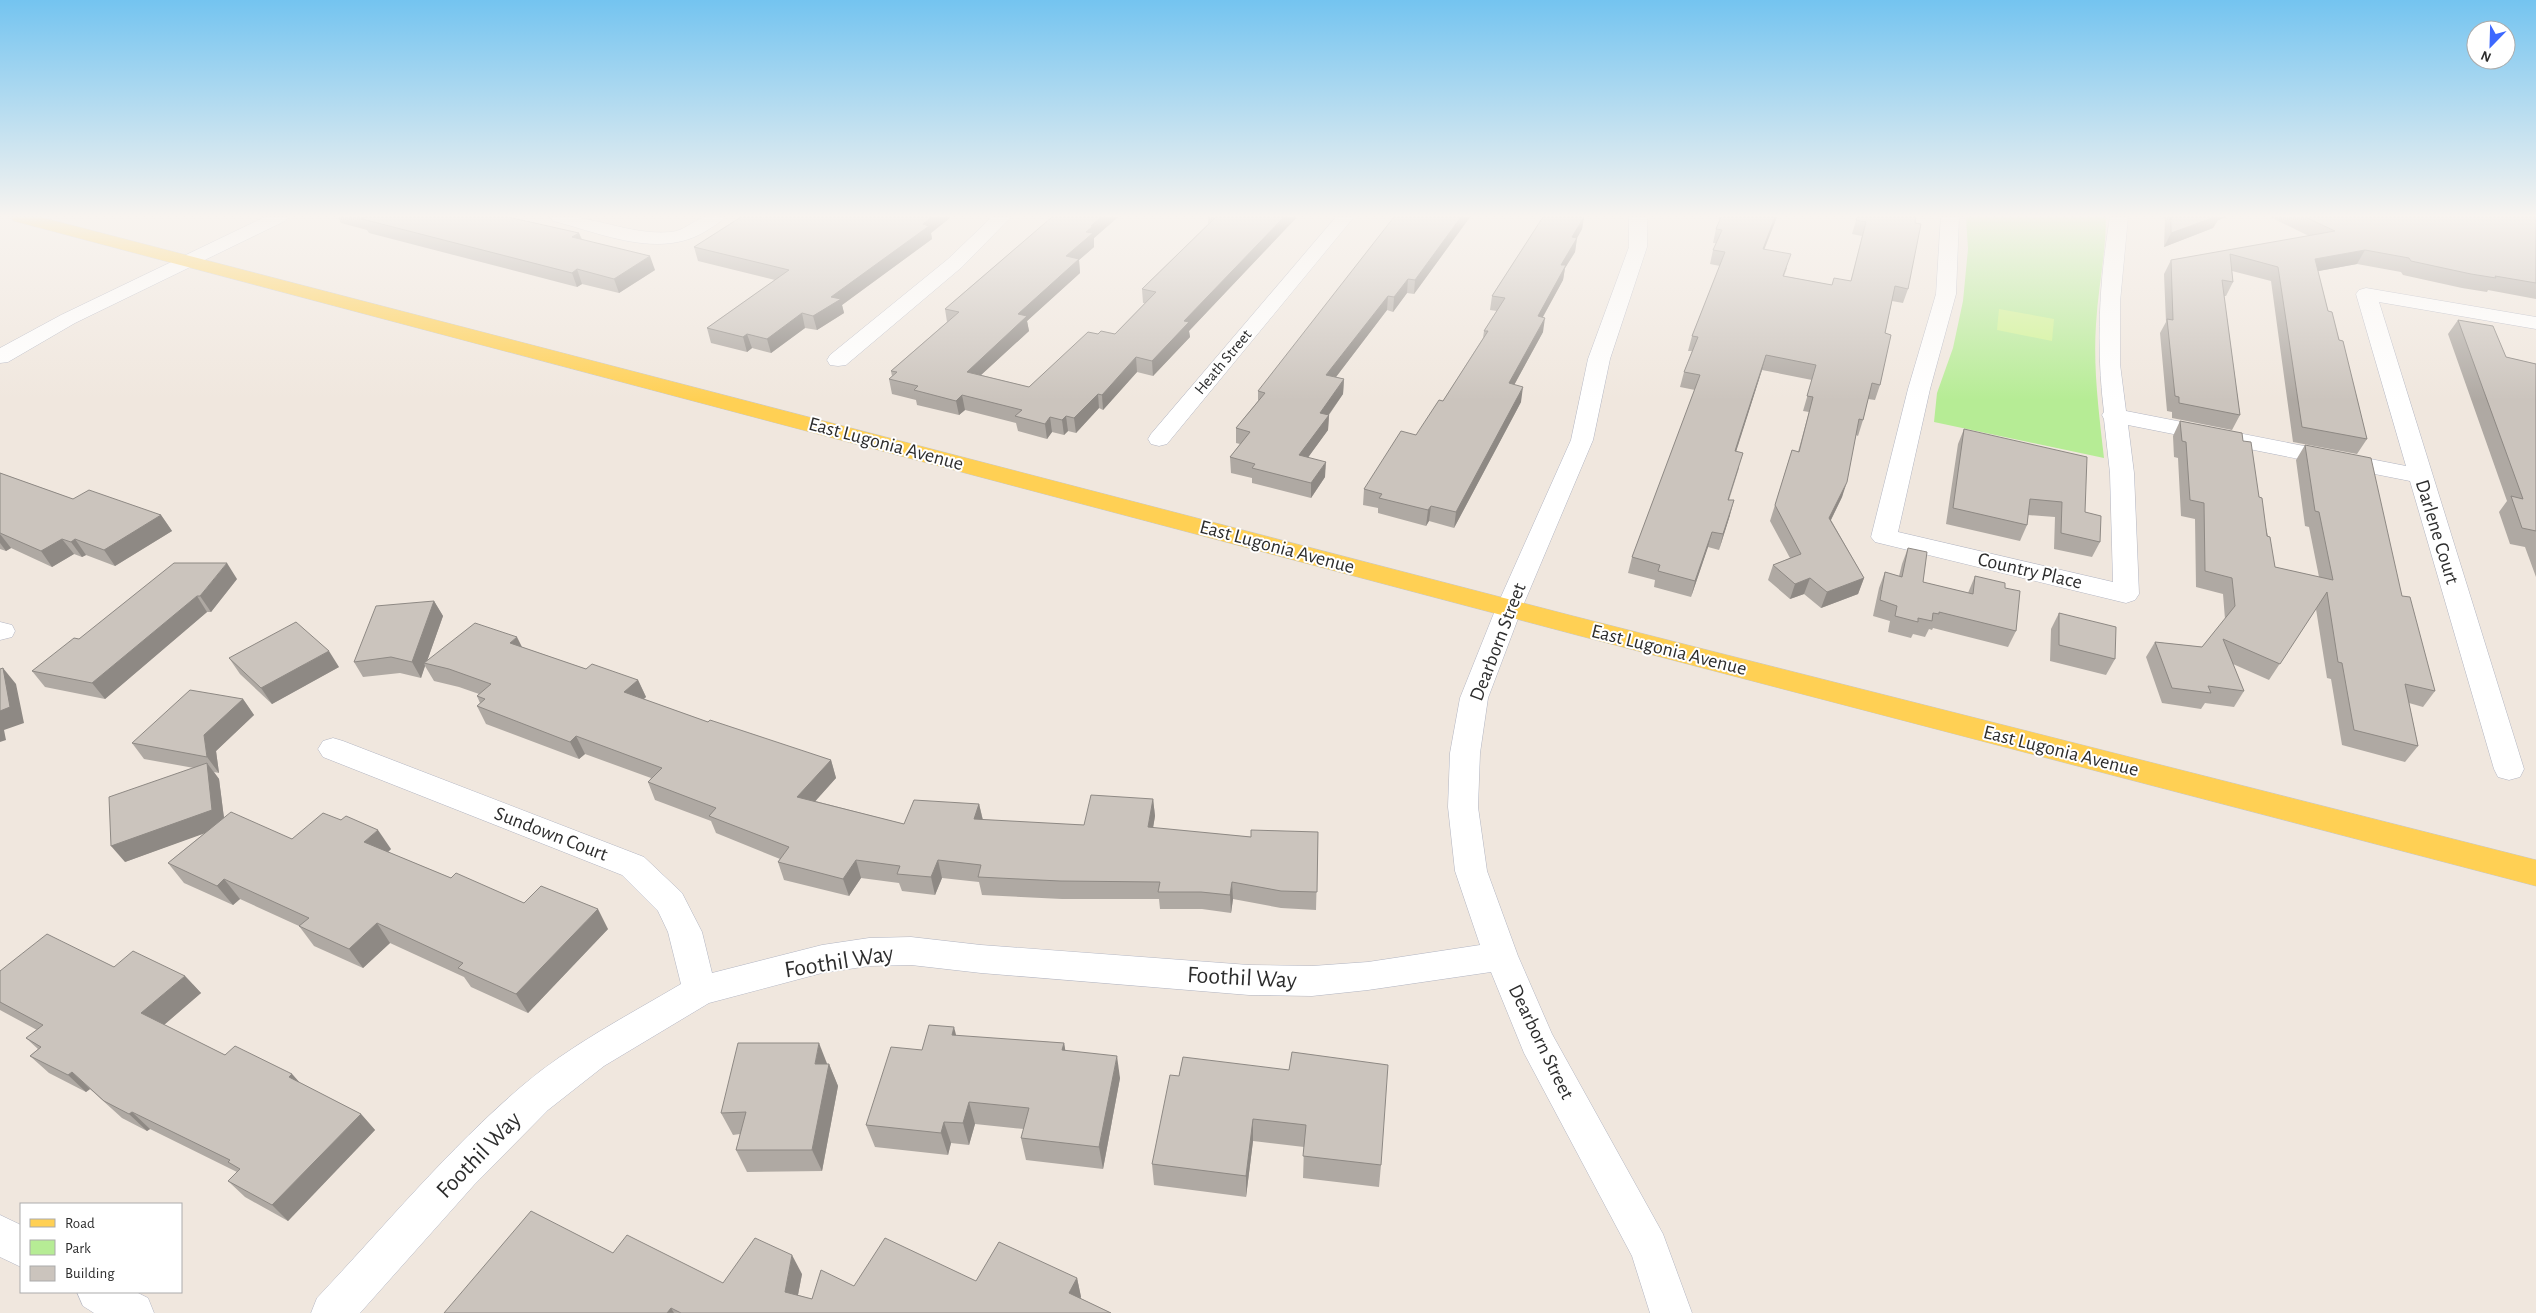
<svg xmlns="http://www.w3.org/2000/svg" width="2536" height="1313" font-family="'Alegreya Sans',sans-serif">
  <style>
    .green { fill: #b6ec95 }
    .pitch { fill: #cef490 }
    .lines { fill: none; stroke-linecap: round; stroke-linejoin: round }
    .minor-casing { stroke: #b2b5c2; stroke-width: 1 }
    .major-casing { stroke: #c8c8c8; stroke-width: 1 }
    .minor { fill: #fff; fill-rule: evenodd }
    .major { fill: #ffd054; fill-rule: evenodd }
    .wall { fill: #afa9a3 }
    .shaded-wall { fill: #8e8984 }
    .building { fill: #cbc4bd; stroke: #8e8984 }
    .labels { text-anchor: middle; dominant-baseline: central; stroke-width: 4; stroke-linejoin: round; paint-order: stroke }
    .far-street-label { font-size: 16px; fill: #2d2d2d; stroke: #fff }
    .street-label { font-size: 20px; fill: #2d2d2d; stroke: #fff }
    .near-street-label { font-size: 24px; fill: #2d2d2d; stroke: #fff }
  </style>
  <rect width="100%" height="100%" fill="#f0e7de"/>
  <path class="green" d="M1966,217H2106C2106,253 2098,288 2096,324C2093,369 2099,413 2104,458L1934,422L1937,393L1953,348L1963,301L1968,249Z"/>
  <path class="pitch" d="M1999,309L2054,319L2052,341L1997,330Z"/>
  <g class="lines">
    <defs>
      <g id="minor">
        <path d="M265,217H288L285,221L75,323L8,362L0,363V348L61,315Z"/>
        <path d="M550,217C591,213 629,236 671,232C683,231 691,222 702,218C707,215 718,216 724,217C720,223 712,227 706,231C659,260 601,233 553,221Z"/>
        <path d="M992,217H1011L962,267L846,365L838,366L830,365L827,360L830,355L948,259Z"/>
        <path d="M1336,217H1354L1167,444L1159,446L1151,444L1148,439L1151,434Z"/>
        <path d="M1629,217H1647V247L1610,359L1593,440L1522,608L1488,698L1480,753L1478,807L1487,871L1518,956L1552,1034L1663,1234L1692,1313H1650L1632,1256L1524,1053L1491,972L1368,990L1312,996L1249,995L981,973L911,965L869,966L822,973L709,1003L604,1066L548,1110L474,1185L360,1313H311L317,1298C383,1228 449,1148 522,1086C570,1045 627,1016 681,984L668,932L658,911L622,875L323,757L318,749L323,741L333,738L343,741L644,857L682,893L702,932L712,973L822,945L869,938L911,937L981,945L1249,965L1312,966L1368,962L1480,945L1455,871L1448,807L1450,753L1460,698L1496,608L1571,440L1588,359L1629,247Z"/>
        <path d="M1941,217H1959L1956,294L1930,389L1898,532L2113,582L2110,473L2104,419L2102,415L2104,412C2096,347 2099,282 2110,217H2128L2120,302V364L2126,411L2406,466L2356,294L2359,290L2366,288L2536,317V329L2379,302L2524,769L2520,777L2509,780L2498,777L2494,769L2410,481L2128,425L2134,473L2139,594L2135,600L2126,603L1875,542L1871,537L1908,389L1936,294Z"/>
        <path d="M0,622L12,625L15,631L12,637L0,640Z"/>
        <path d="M0,1215L21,1225V1267L0,1257Z"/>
        <path d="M77,1292H136L148,1298L154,1313H94L83,1306Z"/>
      </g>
      <path id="major" d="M11,217H40L1573,616L2536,860V886L1573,634L14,221Z"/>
    </defs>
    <use href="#minor" class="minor-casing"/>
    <use href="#major" class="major-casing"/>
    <use href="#minor" class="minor"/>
    <use href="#major" class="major"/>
  </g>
  <g class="wall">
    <path d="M338,217H508L579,233L582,239L655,270L619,293L582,284L577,287L369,233L367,230L341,223Z"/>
    <path d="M741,217H951L931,233L932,239L842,305L844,313L817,330L805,328L771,353L752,348L747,352L711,343L707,328L775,280L698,261L694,247Z"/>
    <path d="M1052,217H1118L1094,238V247L1079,260L1080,273L1027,321L1029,331L981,375L1029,387L1098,334H1115L1145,303H1143L1142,289L1208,224V217H1297L1189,331L1190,337L1153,376L1137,372L1103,410L1099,408L1076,433L1068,431L1064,435L1052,432L1047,439L1018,431L1016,423L965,410L959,415L917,405L916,400L892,394L889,379L892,376L891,371L947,322L945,309Z"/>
    <path d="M1470,217L1414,294L1407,293L1393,312L1387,310L1336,377L1344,379L1343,394L1329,415L1328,430L1308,457L1325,477L1311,498L1252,483V478L1231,473L1230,457L1240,444L1236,443V428L1258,401V391Z"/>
    <path d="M1543,217H1584L1582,229L1577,238L1575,252L1565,268L1563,280L1543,317V332L1514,385L1521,402L1454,528L1429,521L1426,526L1378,513V508L1363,505L1364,489L1416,435L1443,401L1483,338L1484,331L1497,311L1490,310L1492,296Z"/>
    <path d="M1719,217H1777L1764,249L1787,268L1784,276L1832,285L1851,281L1862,236L1852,234L1857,217H1916L1908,289L1903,303L1892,301L1885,333L1880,385L1875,400L1868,399L1863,420L1858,436L1856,435L1842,497L1831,520L1864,578L1858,594L1821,608L1804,594L1790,599L1768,580L1773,565L1790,558L1770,521L1792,450L1798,452L1809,412L1803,411L1812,380L1762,370L1736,452L1739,468L1729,500L1730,515L1719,550L1708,547L1691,597L1654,587L1655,580L1628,573L1632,557L1695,390L1680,387L1684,372L1692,351H1688L1692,336L1720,266L1710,264L1713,250L1716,243H1713L1716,229L1720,219H1719Z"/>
    <path d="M2163,217H2227L2218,220L2213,228L2164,247L2165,220Z"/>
    <path d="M2270,217H2536V299L2488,290L2487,292L2462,288L2403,275L2401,272L2357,264L2318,271L2328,311L2339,340L2367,439L2357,454L2293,442L2271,281L2232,271L2233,282L2226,296H2224L2240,415L2232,430L2172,418V412L2167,411L2160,333L2166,322L2164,274L2171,260L2309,236Z"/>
    <path d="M2458,320L2506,357L2536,364V577L2525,547L2510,544L2499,512L2507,501L2448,334Z"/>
    <path d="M2180,421L2243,441L2259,497L2275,567L2319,577L2309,527L2305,526L2296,460L2305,445L2402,596L2435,691L2423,707L2409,703L2418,746L2405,762L2342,745L2331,679L2327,678L2316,609L2269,680L2233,664L2244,691L2234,707L2205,703L2201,709L2162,703L2146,657L2155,642L2202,647L2225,619L2223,594L2196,587L2195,519L2181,516L2178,458L2174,457L2173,436Z"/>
    <path d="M1964,429L2085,512L2100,542L2092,557L2054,549L2055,517L2028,515L2027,525L2020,541L1946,524L1958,444Z"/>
    <path d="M0,473L73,499L161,515L172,531L115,566L86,555L82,557L74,554L52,567L11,548L6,551L0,549Z"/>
    <path d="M1908,548L1923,582L1968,593L1975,576L2005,588L2016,631L2008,647L1933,628L1932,630L1929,629L1925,637L1913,634L1911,638L1888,632L1890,621L1873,616L1879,588L1885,572L1899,576L1902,564Z"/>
    <path d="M237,579L211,612H207L105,699L45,687L32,671L79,639Z"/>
    <path d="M434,601L443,616L427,661L522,647L586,669L638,680L646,697L643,699L708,722L831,760L836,778L815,801L904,824L979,804L983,820L1084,825L1153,799L1155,816L1153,828L1251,837L1318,832L1316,910L1281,908L1233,899L1231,913L1202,909H1160L1159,899H1062L982,895L979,882L942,878L935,895L902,891L899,883L861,878L849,896L784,880L778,862L780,859L716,833L711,821L655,800L648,782L651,778L585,754L579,759L486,724L477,706L480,703L477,696L479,694L459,687L434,681L425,666L421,678L400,673L363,677L354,662Z"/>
    <path d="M2059,613L2115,659L2106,675L2050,661L2051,629Z"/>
    <path d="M229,658L339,667L272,704L240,674Z"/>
    <path d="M243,699L254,715L216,751L219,773L214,772L219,779L224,818L292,839L391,849L388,852L451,878L524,903L608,929L528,1013L471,987L464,977L390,943L363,968L314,946L299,926L240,899L233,905L184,883L168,863L206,832L125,862L194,768L144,759L132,743Z"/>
    <path d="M114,967L185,976L201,993L164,1025L225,1055L292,1074L300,1083L361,1114L375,1130L288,1221L245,1197L228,1181L237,1172L150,1129L147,1131L122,1118L90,1089L86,1092L49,1073L30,1056L38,1049L26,1038L37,1030L0,1010V971Z"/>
    <path d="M957,1036L1064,1043L1065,1050L1120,1078L1103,1169L1026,1160L1021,1138L1024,1129L975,1124L969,1145L951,1143L948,1155L875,1147L866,1125L922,1050Z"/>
    <path d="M1183,1057L1381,1165L1379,1187L1303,1178L1304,1147L1253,1141L1246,1197L1154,1185L1152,1164L1179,1076Z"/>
    <path d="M827,1064H829L838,1086L822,1171L747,1172L736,1150L740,1134L733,1135L721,1113Z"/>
    <path d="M613,1253L723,1283L802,1274L798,1295L812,1299L854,1286L1077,1278L1081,1297L1080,1298L1111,1313H444Z"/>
  </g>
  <g class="shaded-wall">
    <path d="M932,217H951L931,233L932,239L842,305L844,313L817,330L813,316L831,297Z"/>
    <path d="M1101,217H1118L1094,238V247L1079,260L1080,273L1027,321L1029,331L969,386L967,372L1018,314L1091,226Z"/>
    <path d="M1284,217H1297L1189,331L1190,337L1153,376L1152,361L1184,321Z"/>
    <path d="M1461,217H1470L1414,294L1415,280Z"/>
    <path d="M1584,217L1582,229L1577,238L1575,252L1565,268L1563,280L1535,331L1538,316L1561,265L1572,237Z"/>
    <path d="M1775,217H1777L1759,263L1763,249Z"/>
    <path d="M2211,217H2227L2218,220L2213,228L2164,247L2171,233Z"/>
    <path d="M579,233L584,247L572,237Z"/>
    <path d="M2365,250L2357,264L2308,273L2315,259Z"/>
    <path d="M650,256L655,270L619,293L614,279Z"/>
    <path d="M577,269L582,284L577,287L572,273Z"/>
    <path d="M1408,279L1407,293L1393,312L1394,297Z"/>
    <path d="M1388,296L1387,310L1326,390V375Z"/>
    <path d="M802,313L805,328L771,353L767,339Z"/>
    <path d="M1545,318L1543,332L1507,398L1509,383Z"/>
    <path d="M747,334L752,348L747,352L743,337Z"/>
    <path d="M1766,355L1762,370L1731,467L1735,451Z"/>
    <path d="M1136,357L1137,372L1103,410L1102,395Z"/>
    <path d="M1344,379L1343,394L1322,424L1329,415L1328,430L1299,470V455L1320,413Z"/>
    <path d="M1523,387L1521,402L1454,528L1456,512Z"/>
    <path d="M1098,394L1099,408L1076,433L1074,418Z"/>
    <path d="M962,395L965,410L959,415L956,401Z"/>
    <path d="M1066,416L1068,431L1064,435L1062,420Z"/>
    <path d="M1050,417L1052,432L1047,439L1045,424Z"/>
    <path d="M1326,462L1325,477L1311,498V483Z"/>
    <path d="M1847,482L1842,497L1824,534L1829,518Z"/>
    <path d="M1734,500L1730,515L1719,550L1723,534Z"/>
    <path d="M1431,506L1429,521L1426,526L1428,510Z"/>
    <path d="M161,515L172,531L115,566L104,550Z"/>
    <path d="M1712,532L1708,547L1691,597L1695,581Z"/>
    <path d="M0,534L11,548L6,551L0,543Z"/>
    <path d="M62,539L74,554L52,567L41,551Z"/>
    <path d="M75,539L86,555L82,557L71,542Z"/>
    <path d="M227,563L237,579L211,612L200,596Z"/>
    <path d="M1810,578L1804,594L1790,599L1795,584Z"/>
    <path d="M1864,578L1858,594L1821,608L1827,592Z"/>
    <path d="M197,596L207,612L105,699L92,683Z"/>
    <path d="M434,601L443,616L426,664L424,663L425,666L421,678L412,662Z"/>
    <path d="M517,637L526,655L510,643Z"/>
    <path d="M329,651L339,667L272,704L261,688Z"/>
    <path d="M3,668L16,684L24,723L4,730L6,740L0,742V711Z"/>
    <path d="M638,680L646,697L632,710L624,692Z"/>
    <path d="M243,699L254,715L216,751L219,773L207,757L204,735Z"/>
    <path d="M576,736L585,754L579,759L570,742Z"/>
    <path d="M831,760L836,778L803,815L797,797Z"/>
    <path d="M207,763L219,779L225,826L125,862L111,846Z"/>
    <path d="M1153,799L1155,816L1150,845L1148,827Z"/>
    <path d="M979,804L983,821L974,819Z"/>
    <path d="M378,830L391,849L377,862L364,842Z"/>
    <path d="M856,860L861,878L849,896L843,879Z"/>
    <path d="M938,860L942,878L935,895L931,877Z"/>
    <path d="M224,879L240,899L233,905L217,886Z"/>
    <path d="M1232,882L1233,899L1231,913L1230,895Z"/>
    <path d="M598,909L608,929L528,1013L516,994Z"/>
    <path d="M377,923L390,943L363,968L349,949Z"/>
    <path d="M185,976L201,993L158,1030L141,1013Z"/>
    <path d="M954,1027L960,1050L952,1035Z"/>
    <path d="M819,1043L828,1066L815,1064Z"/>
    <path d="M1064,1043L1068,1065L1062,1050Z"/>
    <path d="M1117,1056L1120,1078L1103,1169L1099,1147Z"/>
    <path d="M829,1064L838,1086L822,1171L812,1150Z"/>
    <path d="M72,1072L90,1089L86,1092L68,1075Z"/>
    <path d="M292,1074L307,1091L289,1077Z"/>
    <path d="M969,1102L975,1124L969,1145L963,1123Z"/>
    <path d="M132,1112L150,1129L147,1131L129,1114Z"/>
    <path d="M361,1114L375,1130L288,1221L272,1205Z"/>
    <path d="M1253,1119V1141L1246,1197V1176Z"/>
    <path d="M944,1122L951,1143L948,1155L941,1133Z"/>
    <path d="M792,1255L802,1274L795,1310L785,1292Z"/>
    <path d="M1077,1278L1081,1297L1073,1312L1069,1293Z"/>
    <path d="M671,1308L674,1313H667Z"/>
  </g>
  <g class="building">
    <path d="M364,217H508L579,233L572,237L650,256L614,279L577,269L572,273L362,219L366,217Z"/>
    <path d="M741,217H932L923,224L929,226L831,297L841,299L813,316L802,313L767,339L747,334L743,337L707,328L789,270L694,247Z"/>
    <path d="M1052,217H1101L1091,226H1093L1086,232L1093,233L1066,256L1079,259L1018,314L1027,316L967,372L1029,387L1088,332L1098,334L1101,331L1115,334L1156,292L1142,289L1216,217H1284L1184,321L1189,322L1152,361L1136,357L1102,395L1098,394L1074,418L1066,416L1062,420L1050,417L1045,424L1015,416L1022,410L962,395L956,401L914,390L918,386L889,379L897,372L891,371L959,312L945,309Z"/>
    <path d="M1394,217H1461L1415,280L1408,279L1394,297L1388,296L1326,375L1344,379L1320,413L1329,415L1299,455L1326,462L1311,483L1252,468L1255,464L1230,457L1250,432L1236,428L1265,393L1258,391Z"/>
    <path d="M1543,217H1584L1572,237L1577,238L1561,265H1566L1538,316L1545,318L1509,383L1523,387L1456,512L1431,506L1428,510L1379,498L1382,494L1364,489L1401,431L1416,435L1439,400L1443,401L1488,331H1484L1505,298L1492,296Z"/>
    <path d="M1721,217H1775L1763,249L1791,254L1783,276L1832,285L1834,278L1851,281L1866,222L1856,220L1857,217H1916L1915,223L1921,224L1908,289L1895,286L1885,333L1891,335L1880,385L1872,383L1863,420L1859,419L1847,482L1829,518L1864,578L1827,592L1810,578L1795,584L1773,565L1801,554L1775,505L1792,450L1799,452L1813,397L1807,396L1816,365L1766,355L1735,451L1743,453L1728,500H1734L1723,534L1712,532L1695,581L1658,571L1660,565L1632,557L1700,375L1684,372L1698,337L1692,336L1725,252L1713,250L1722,230L1716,229Z"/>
    <path d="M2171,217H2215L2171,233Z"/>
    <path d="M2305,217H2536V283L2495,276L2496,278L2471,274L2411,261L2409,258L2365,250L2315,259L2328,311L2332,312L2339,340L2343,341L2367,439L2302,427L2278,267L2230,254L2233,282L2222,280L2240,415L2179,403V397L2175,396L2167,319L2173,320L2171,260L2335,231Z"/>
    <path d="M2458,320L2493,326L2506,357L2536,364V531L2522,528L2511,496L2523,499Z"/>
    <path d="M2180,421L2242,433L2243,441L2251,442L2259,497L2262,498L2267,536L2270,537L2275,567L2333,580L2319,512L2315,511L2305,445L2371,458L2402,596L2410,597L2435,691L2405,684L2418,746L2354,730L2342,663L2338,662L2327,592L2280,664L2223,639L2244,691L2208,686L2211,693L2172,688L2155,642L2202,647L2235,606L2232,578L2205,571L2204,503L2190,500L2186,442L2182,441Z"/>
    <path d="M1964,429L2087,457L2085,512L2101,516L2100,542L2061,533L2062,502L2030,499L2027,525L1953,508Z"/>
    <path d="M0,473L73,499L89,490L161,515L104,550L75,539L71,542L62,539L41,551L0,533Z"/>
    <path d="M1908,548L1927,552L1923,582L1973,594L1975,576L2005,583V588L2020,591L2016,631L1939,612V614L1933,613L1932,621L1918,618V622L1895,616L1897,606L1880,600L1885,572L1902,577Z"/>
    <path d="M174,563H227L200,596H197L92,683L32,671L74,638L79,639Z"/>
    <path d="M434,601L412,662L391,657L354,662L376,606Z"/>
    <path d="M2059,613L2116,627L2115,659L2059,645Z"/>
    <path d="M296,622L329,651L261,688L229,658Z"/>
    <path d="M475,623L517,637L510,643L586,669L592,664L638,680L624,692L708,722L710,720L831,760L797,797L904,824L914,800L979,804L974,819L1084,825L1091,795L1153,799L1148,827L1251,837V830L1318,832L1317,892L1281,891L1232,882L1230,895L1201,892H1158L1160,882L1060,881L978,877L981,865L938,860L931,877L897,874L900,866L856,860L843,879L778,862L789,847L709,816L716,808L648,782L662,768L576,736L570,742L477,706L485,699L477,696L491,684L449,669L424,663Z"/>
    <path d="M3,668L10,707L0,711V669Z"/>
    <path d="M190,690L243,699L204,735L207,757L132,743Z"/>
    <path d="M207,763L212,810L111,846L109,797Z"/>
    <path d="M231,812L292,839L323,813L341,820L346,816L378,830L364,842L451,878L456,873L524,903L541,886L598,909L516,994L458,968L463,963L377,923L349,949L299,926L309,918L224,879L217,886L168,863Z"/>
    <path d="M47,934L114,967L133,951L185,976L141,1013L225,1055L235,1046L292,1074L289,1077L361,1114L272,1205L228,1181L240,1169L228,1162L230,1160L132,1112L129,1114L104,1101L72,1072L68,1075L30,1056L41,1047L26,1038L43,1025L0,1002V971Z"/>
    <path d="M929,1025L954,1027L952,1035L1064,1043L1062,1050L1117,1056L1099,1147L1021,1138L1029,1108L969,1102L963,1123L944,1122L941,1133L866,1125L891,1047L922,1050Z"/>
    <path d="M738,1043H819L815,1064H829L812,1150H736L746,1112L721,1113Z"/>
    <path d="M1292,1052L1388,1065L1381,1165L1303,1156L1306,1125L1253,1119L1246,1176L1152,1164L1170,1075L1179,1076L1183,1057L1289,1070Z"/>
    <path d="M531,1211L613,1253L627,1235L723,1283L755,1238L792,1255L785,1292L812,1299L821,1270L854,1286L885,1238L976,1281L999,1242L1077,1278L1069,1293L1111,1313H681L671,1308L667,1313H444Z"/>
  </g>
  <linearGradient id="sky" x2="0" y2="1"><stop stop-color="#74c4f0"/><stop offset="0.54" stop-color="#f8f4f0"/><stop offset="1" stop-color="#f8f4f0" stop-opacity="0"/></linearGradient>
  <rect width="2536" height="400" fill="url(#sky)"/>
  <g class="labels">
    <g class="far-street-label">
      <text transform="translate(1223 362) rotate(-50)">Heath Street</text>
    </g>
    <g class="street-label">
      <text transform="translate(886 444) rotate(15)">East Lugonia Avenue</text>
      <text transform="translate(2437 532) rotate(73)">Darlene Court</text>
      <text transform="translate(1277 547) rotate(15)">East Lugonia Avenue</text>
      <text transform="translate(2030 571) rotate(13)">Country Place</text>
      <text transform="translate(1498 642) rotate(-69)">Dearborn Street</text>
      <text transform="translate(1669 650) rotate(14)">East Lugonia Avenue</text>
      <text transform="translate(2061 751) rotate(14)">East Lugonia Avenue</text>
      <text transform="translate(551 834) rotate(21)">Sundown Court</text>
      <text transform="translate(1541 1042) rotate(64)">Dearborn Street</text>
    </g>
    <g class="near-street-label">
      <text transform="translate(839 962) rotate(-9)">Foothil Way</text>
      <text transform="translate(1242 978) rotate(3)">Foothil Way</text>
      <text transform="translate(479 1155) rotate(-46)">Foothil Way</text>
    </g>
  </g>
  <rect x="20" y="1203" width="162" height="90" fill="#ffffff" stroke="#ababab"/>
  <rect x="30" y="1219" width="25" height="8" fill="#ffd054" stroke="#ababab"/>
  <text x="65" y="1228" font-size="15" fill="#2d2d2d">Road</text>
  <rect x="30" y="1240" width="25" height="15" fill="#b6ec95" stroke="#ababab"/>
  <text x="65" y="1253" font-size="15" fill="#2d2d2d">Park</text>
  <rect x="30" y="1266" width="25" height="15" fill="#cbc4bd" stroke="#ababab"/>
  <text x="65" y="1278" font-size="15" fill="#2d2d2d">Building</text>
  <g transform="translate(2491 45) rotate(203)"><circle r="24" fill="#ffffff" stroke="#ababab"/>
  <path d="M0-4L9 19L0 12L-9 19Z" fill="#3c68ff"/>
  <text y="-8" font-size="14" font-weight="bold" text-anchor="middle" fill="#2d2d2d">N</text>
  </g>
</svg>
